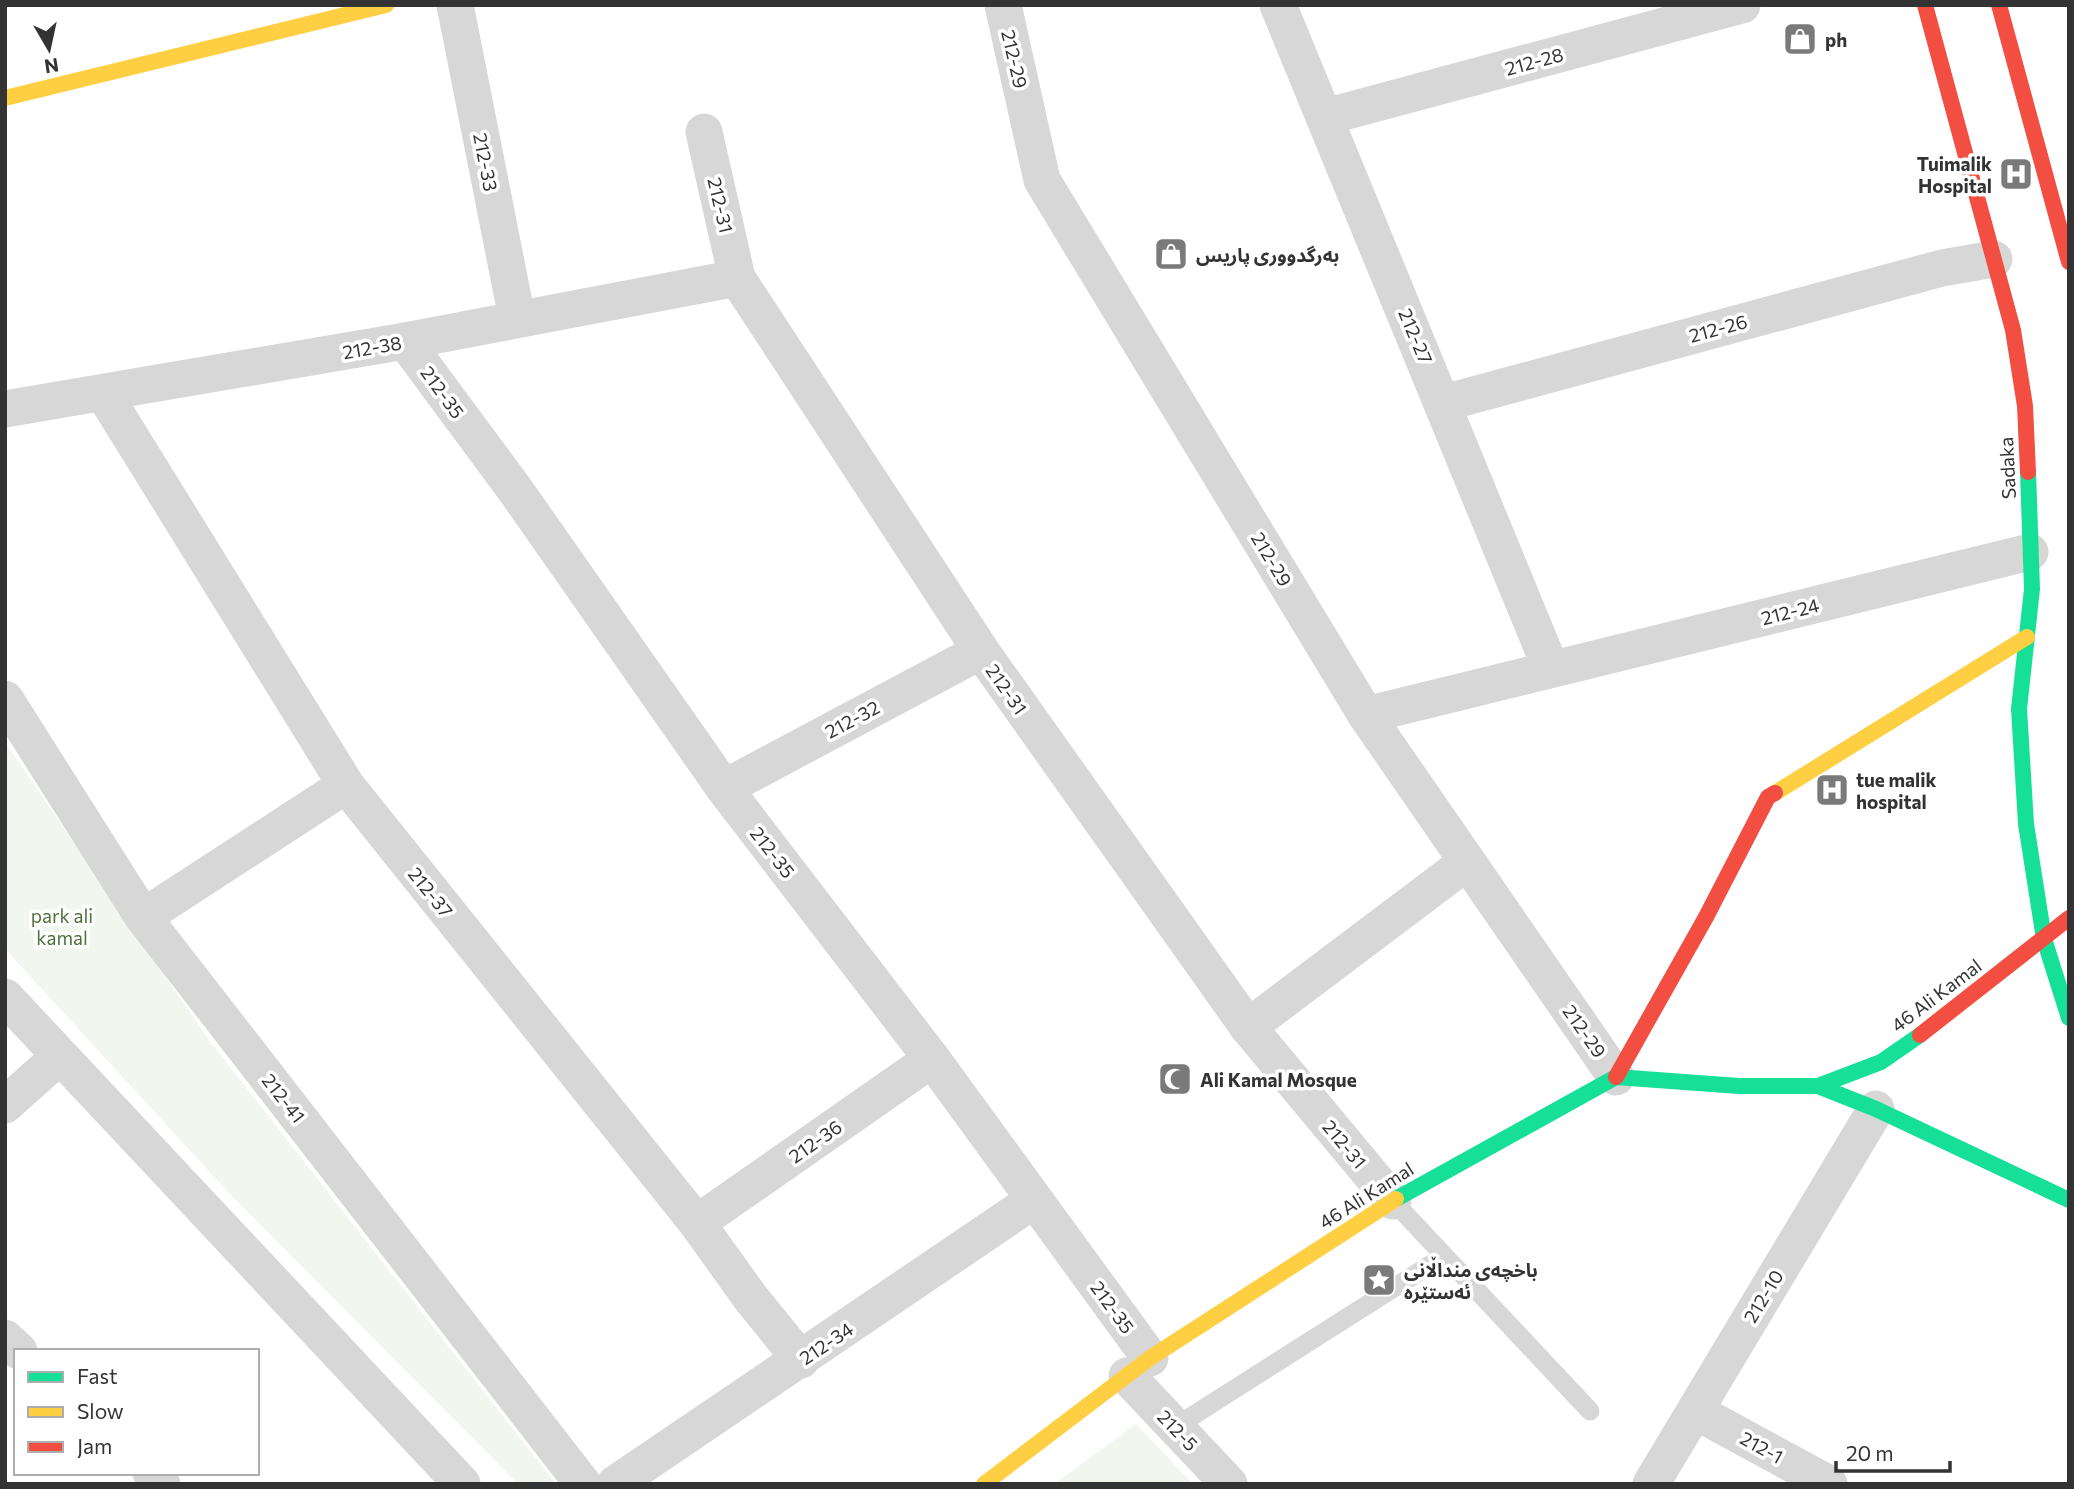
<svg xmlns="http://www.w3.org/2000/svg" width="2074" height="1489" font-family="Commissioner,'Noto Sans Arabic',sans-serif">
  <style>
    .green { fill: #f1f6ee }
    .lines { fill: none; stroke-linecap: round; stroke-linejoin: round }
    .lane { stroke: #d7d7d7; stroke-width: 19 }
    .street { stroke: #d7d7d7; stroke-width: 37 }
    .fast { stroke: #16e098; stroke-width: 16 }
    .slow { stroke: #ffcf43; stroke-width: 16 }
    .jam { stroke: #f24e42; stroke-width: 16 }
    .labels { text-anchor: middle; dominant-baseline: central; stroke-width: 7; stroke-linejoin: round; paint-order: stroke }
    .poi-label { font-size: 19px; font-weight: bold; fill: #333; stroke: #fff; text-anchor: start }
    .street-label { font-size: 19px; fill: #333; stroke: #fff }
    .park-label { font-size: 19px; fill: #4d713d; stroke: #fff }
  </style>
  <rect width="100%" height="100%" fill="#fff"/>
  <g class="green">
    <path d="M5,742L209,1040L556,1484H518L227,1191L5,949Z"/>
    <path d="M1136,1424L1193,1484H1054Z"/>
  </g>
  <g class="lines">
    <g class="lane">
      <path d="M1393,1201L1590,1411"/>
      <path d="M1175,1427L1444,1256"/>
    </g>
    <g class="street">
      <path d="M455,5L517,318"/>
      <path d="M1003,5L1042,180L1366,715L1616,1077"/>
      <path d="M1278,5L1551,669"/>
      <path d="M1325,117L1742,5"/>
      <path d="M704,132L737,278L981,651L1248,1027L1393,1201"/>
      <path d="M405,341L516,491L724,788L932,1059L1150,1358"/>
      <path d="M104,394L346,785L697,1223L750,1297L801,1360"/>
      <path d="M1444,403L1942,268L1994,259"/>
      <path d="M5,409L405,341L737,278"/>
      <path d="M5,699L143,917L583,1484"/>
      <path d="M1366,715L2030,552"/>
      <path d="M724,788L981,651"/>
      <path d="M143,917L346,785"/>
      <path d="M5,997L462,1484"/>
      <path d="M1248,1027L1467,862"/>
      <path d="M5,1105L60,1056"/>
      <path d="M697,1223L932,1059"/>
      <path d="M5,1338L19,1351"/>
      <path d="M1127,1376L1229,1484"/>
      <path d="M1695,1411L1829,1484"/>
      <path d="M151,1473L162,1484"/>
      <path d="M615,1484L1034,1200"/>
      <path d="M1651,1484L1876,1109"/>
    </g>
    <g class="fast">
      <path d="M2028,472L2032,589L2019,709L2026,824L2044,939L2069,1018"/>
      <path d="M1818,1086L1876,1109L2069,1200"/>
      <path d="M1396,1199L1616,1077L1739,1086H1818L1881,1062L1920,1035"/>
    </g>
    <g class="slow">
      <path d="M5,98L386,5"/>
      <path d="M1775,793L2027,637"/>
      <path d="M984,1484L1150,1358L1396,1199"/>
    </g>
    <g class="jam">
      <path d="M1925,5L2013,330L2025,406L2028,472"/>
      <path d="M1999,5L2069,262"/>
      <path d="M1920,1035L2069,918"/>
      <path d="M1616,1077L1706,917L1768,797L1775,793"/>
    </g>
  </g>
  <defs>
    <symbol id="shop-square" viewBox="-11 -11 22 22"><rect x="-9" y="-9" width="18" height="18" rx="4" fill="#7a7a7a" stroke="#fff"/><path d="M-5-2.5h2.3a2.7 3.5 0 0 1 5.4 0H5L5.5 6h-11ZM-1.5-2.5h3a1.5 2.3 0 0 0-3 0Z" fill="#fff"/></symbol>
    <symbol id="hospital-square" viewBox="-11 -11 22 22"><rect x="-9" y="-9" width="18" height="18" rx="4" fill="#7a7a7a" stroke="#fff"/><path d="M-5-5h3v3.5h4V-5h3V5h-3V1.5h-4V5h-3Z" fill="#fff"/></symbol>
    <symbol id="mosque-square" viewBox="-11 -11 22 22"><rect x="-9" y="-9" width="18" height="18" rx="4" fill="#7a7a7a" stroke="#fff"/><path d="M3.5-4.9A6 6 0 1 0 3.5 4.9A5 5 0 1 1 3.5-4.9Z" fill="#fff"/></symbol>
    <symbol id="sight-square" viewBox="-11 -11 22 22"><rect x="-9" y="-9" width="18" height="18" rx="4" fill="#7a7a7a" stroke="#fff"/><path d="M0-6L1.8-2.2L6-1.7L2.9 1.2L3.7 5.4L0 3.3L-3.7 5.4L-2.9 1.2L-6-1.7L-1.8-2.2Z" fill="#fff"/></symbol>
  </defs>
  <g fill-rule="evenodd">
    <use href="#shop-square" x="1781" y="20" width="38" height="38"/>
    <use href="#hospital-square" x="1997" y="155" width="38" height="38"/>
    <use href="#shop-square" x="1152" y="235" width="38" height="38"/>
    <use href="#hospital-square" x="1813" y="771" width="38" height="38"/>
    <use href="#mosque-square" x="1156" y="1060" width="38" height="38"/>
    <use href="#sight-square" x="1360" y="1261" width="38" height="38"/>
  </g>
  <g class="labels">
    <g class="poi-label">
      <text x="1825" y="39">ph</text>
      <text x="1992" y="163" text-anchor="end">Tuimalik<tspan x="1992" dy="22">Hospital</tspan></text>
      <text x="1196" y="254">بەرگدووری پاریس</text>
      <text x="1856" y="779">tue malik<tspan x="1856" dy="22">hospital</tspan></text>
      <text x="1200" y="1079">Ali Kamal Mosque</text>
      <text x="1404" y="1269">باخچەی منداڵانی<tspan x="1404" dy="22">ئەستێرە</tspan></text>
    </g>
    <g class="street-label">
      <text transform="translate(1015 59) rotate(77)">212-29</text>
      <text transform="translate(1534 61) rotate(-15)">212-28</text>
      <text transform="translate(486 162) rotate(79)">212-33</text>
      <text transform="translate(721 205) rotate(77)">212-31</text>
      <text transform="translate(1718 328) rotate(-15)">212-26</text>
      <text transform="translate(1416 336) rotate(67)">212-27</text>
      <text transform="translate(372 347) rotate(-10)">212-38</text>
      <text transform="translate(443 392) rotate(54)">212-35</text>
      <text transform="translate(2007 468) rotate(-93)">Sadaka</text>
      <text transform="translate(1272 559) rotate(59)">212-29</text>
      <text transform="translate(1790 611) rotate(-14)">212-24</text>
      <text transform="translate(1007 689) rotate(55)">212-31</text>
      <text transform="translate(852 719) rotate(-28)">212-32</text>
      <text transform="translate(773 852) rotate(52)">212-35</text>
      <text transform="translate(431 892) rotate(51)">212-37</text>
      <text transform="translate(1936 995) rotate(-37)">46 Ali Kamal</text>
      <text transform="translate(1585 1031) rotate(55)">212-29</text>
      <text transform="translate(284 1098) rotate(52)">212-41</text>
      <text transform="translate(815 1141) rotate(-35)">212-36</text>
      <text transform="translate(1345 1144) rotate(50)">212-31</text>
      <text transform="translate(1366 1195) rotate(-32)">46 Ali Kamal</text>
      <text transform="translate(1763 1296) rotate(-59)">212-10</text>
      <text transform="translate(1113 1307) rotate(54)">212-35</text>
      <text transform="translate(826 1343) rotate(-34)">212-34</text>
      <text transform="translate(1178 1430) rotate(46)">212-5</text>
      <text transform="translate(1762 1447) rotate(29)">212-1</text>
    </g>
    <g class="park-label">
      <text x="62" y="915">park ali<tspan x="62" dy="22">kamal</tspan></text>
    </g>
  </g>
  <rect width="2074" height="1489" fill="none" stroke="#333333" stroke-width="14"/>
  <rect x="14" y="1349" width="245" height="126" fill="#ffffff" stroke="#adadad" stroke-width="2"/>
  <rect x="28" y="1372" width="35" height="10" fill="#16e098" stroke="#adadad" stroke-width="2"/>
  <text x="77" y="1384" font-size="21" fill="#333333">Fast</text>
  <rect x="28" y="1407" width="35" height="10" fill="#ffcf43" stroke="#adadad" stroke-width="2"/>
  <text x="77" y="1419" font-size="21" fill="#333333">Slow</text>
  <rect x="28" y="1442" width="35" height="10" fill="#f24e42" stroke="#adadad" stroke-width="2"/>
  <text x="77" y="1454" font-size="21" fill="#333333">Jam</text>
  <g transform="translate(49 49) rotate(171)" stroke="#ffffff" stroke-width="5" paint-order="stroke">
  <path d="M0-5L12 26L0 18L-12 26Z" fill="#333333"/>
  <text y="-10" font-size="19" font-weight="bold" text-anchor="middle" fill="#333333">N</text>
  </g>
  <path d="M1836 1461v10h114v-10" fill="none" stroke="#333333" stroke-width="3.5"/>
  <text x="1846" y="1461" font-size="21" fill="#333333" stroke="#ffffff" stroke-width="5" paint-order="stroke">20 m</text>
</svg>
